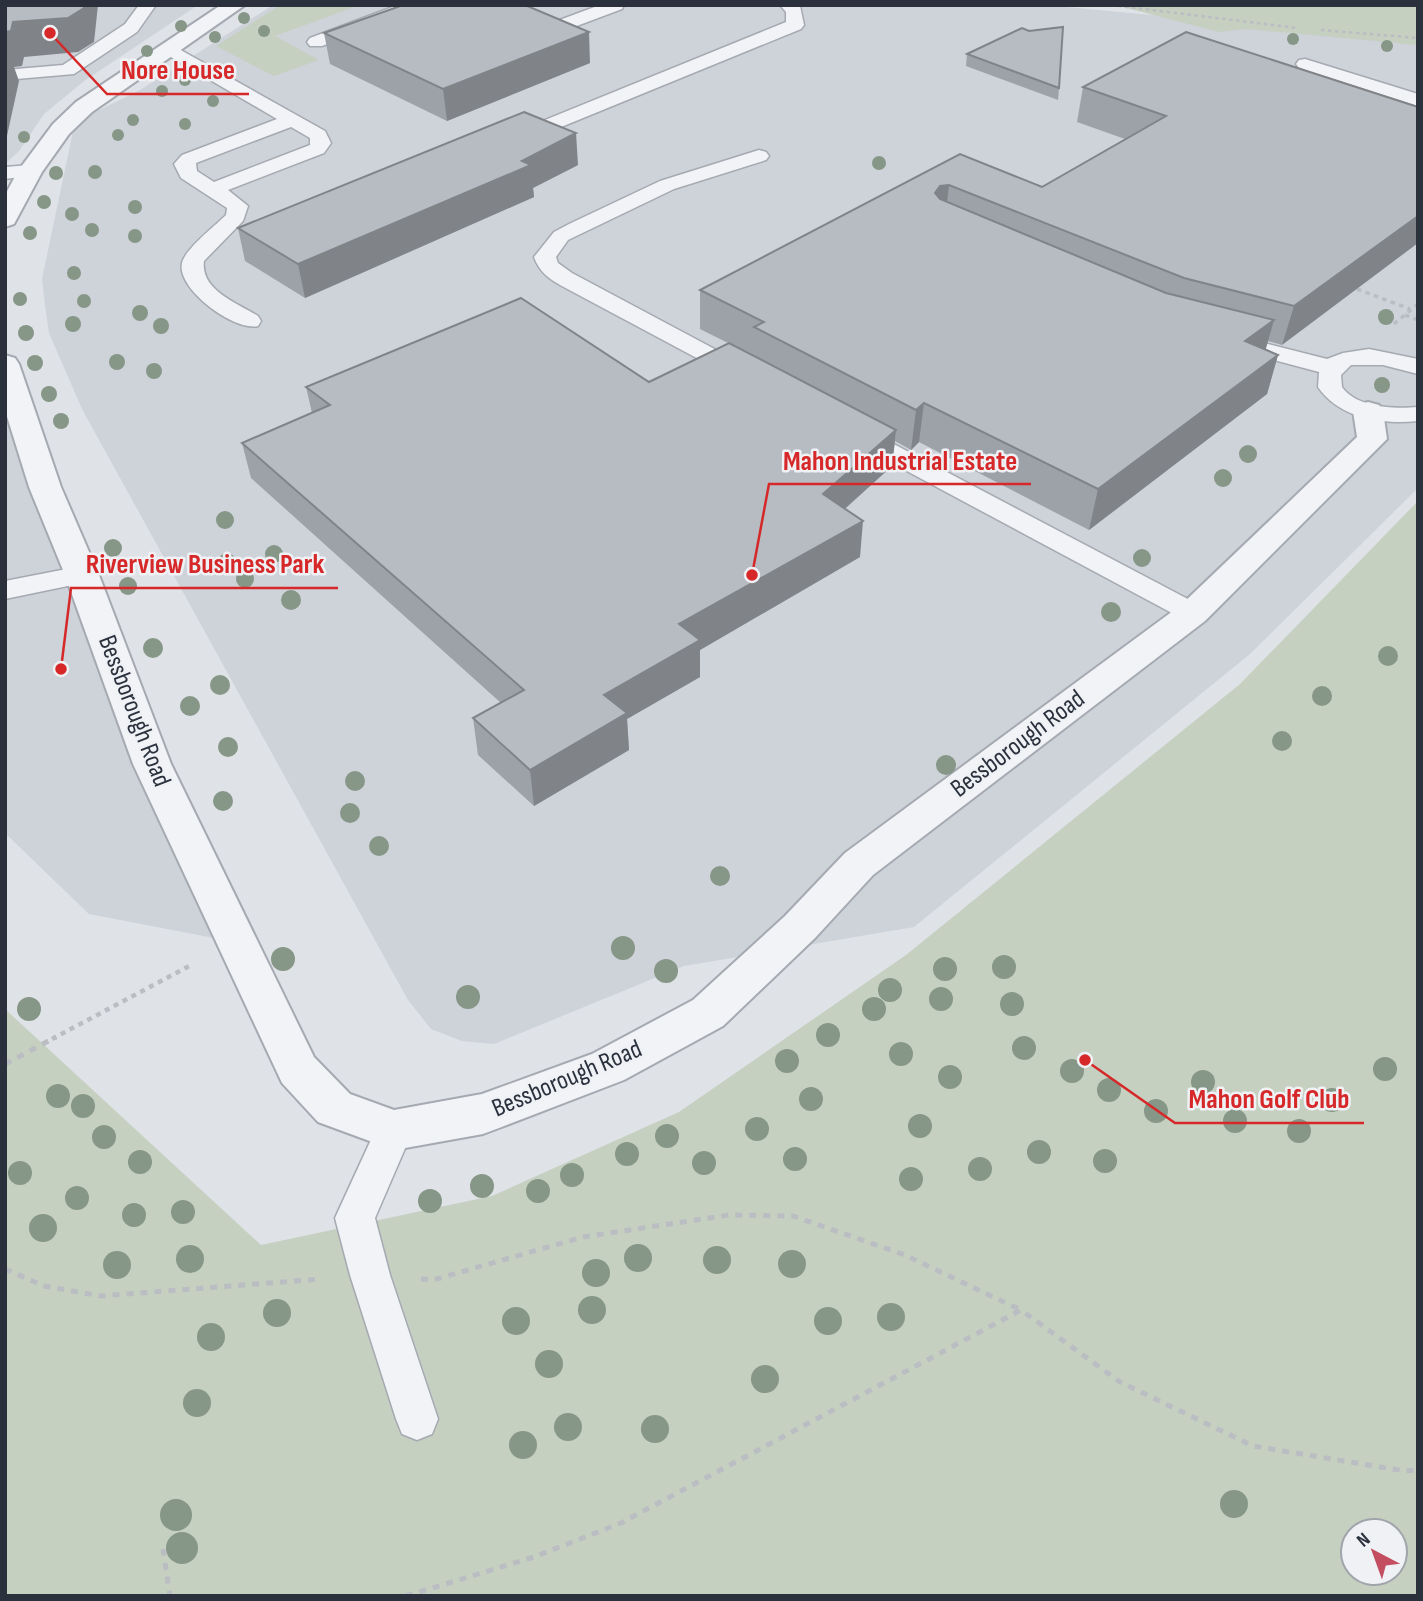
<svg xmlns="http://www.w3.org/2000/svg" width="1423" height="1601" font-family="'Sofia Sans Condensed',sans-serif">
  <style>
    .built { fill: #ced2d9 }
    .green { fill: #c5d0c1; fill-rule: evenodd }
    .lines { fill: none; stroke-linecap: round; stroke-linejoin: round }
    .service-casing { stroke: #a5a9b1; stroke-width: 3 }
    .minor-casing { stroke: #a5a9b1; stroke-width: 4 }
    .path-far3 { stroke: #babdc2; stroke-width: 2.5; stroke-dasharray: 3.5 3.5; stroke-linecap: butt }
    .path-far2 { stroke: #babdc2; stroke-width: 3.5; stroke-dasharray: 4.5 4.5; stroke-linecap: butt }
    .path-far1 { stroke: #babdc2; stroke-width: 4.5; stroke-dasharray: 5 5; stroke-linecap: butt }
    .path { stroke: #babdc2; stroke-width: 5; stroke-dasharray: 7 7; stroke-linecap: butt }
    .service { fill: #f2f3f6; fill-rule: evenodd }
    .minor { fill: #f2f3f6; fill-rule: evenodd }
    .tree { fill: #869687 }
    .wall { fill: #9da2a8 }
    .shaded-wall { fill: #808488 }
    .building { fill: #b7bcc3; stroke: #808488; stroke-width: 2 }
    .labels { text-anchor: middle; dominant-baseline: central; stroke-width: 5; stroke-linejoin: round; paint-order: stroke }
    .street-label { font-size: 26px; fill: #2a313d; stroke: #eff1f5 }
    .leader { fill: none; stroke: #d62828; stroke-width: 2.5 }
    .callout-dot { fill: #d62828; stroke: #eff1f5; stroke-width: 2.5 }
    .callout-label { font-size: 28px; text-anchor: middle; font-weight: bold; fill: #d62828; stroke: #eff1f5; stroke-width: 5; stroke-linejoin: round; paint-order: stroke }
  </style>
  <rect width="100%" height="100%" fill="#dfe2e7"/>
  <g class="built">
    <path d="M5,5H198L84,81L44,114L19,151L5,164Z"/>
    <path d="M273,5H1045L1418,40V488L1250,654L914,927L684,966L494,1044L462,1041L431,1029L408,1000L82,409L49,333L45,305L42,279L75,122L140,90Z"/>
    <path d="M5,422L25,439L235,942L89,914L5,833Z"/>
  </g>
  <g class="green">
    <path d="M280,5H360L275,36L319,60L274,76L216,46Z"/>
    <path d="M1115,5H1418V45L1246,29L1219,32Z"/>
    <path d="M1418,501V1596H5V1009L261,1245L492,1196L679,1112L906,955L1240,684ZM1353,1531H1395V1573H1353Z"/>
  </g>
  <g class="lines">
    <defs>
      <g id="service">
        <path d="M139,5H156L137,32L74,74L5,80V70L63,65L125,24Z"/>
        <path d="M398,5H422L420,9L322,46H310L307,42L310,38Z"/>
        <path d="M600,5H624L622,9L550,36L544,37L535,32L538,28Z"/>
        <path d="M780,5L800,6L804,25L801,29L522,143H508L505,139L508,135L786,22V12Z"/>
        <path d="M170,44L325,131L331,143L324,153L228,190L248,206L243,221L204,261C200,290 237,303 258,316L261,321L258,326C235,332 176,289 182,263C185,249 215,226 226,215L227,208L181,178L174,164L182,155L277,119L164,53L161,49L164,45ZM291,127L310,138V145L214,182L197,171L196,163Z"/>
        <path d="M1305,59L1418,94V106L1299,68L1296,64L1299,60Z"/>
        <path d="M759,150L766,152L769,156L766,160L674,189L568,240L556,257L558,263L572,273L752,369L756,374L752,379H736L560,285C548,278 539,271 534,257L554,232L569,224L660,181Z"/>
        <path d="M30,165L37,167L40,171L37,175L5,179V167Z"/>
        <path d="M1229,334L1327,359L1343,353L1369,349L1418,359V374L1383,365H1351L1341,375L1342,387C1357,408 1394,409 1418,407V421C1382,425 1339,418 1318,387L1319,372L1221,346L1217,341L1221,336Z"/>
        <path d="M858,428L867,430L1203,607L1207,613L1203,619L1193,622L1183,619L849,440L846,435L849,430Z"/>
        <path d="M82,566L92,569L96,575L92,581L5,599V581Z"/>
        <path d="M394,1114L407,1118L413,1130L375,1218L390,1275L438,1419L432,1434L417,1440L402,1434L396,1419L350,1275L335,1218L381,1118Z"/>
      </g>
      <g id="minor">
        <path d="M221,5H245L92,112L69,134L42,172L14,224L5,227V195L18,171L53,124L76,102Z"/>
        <path d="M5,355L15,358L19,364L61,487L99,575L171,764L314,1057L350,1094L394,1110L482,1094L592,1054L693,1000L785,916L845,853L1181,605L1357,437L1353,411L1357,405L1368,402L1379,405L1383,411L1387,439L1205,621L873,875L815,938L723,1026L624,1080L499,1128L483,1134L394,1150L318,1122L282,1083L133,764L65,575L29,487L5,410Z"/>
      </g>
    </defs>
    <use href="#service" class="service-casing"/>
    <use href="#minor" class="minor-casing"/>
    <g class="path-far3">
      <path d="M1111,5L1298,28"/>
      <path d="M1321,30L1418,38"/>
    </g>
    <g class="path-far2">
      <path d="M1357,289L1410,309"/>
      <path d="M1405,315L1418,320"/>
      <path d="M1394,324L1418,304"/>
    </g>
    <path class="path-far1" d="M52,1039L193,964"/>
    <g class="path">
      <path d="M5,1064L56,1037"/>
      <path d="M5,1269L44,1286L101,1296L321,1279"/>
      <path d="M421,1279L433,1280L583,1237L729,1215L793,1216L905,1255L1021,1310"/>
      <path d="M163,1549L170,1596"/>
      <path d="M406,1596L534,1557L621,1523L1021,1310L1120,1382L1253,1446L1405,1471L1418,1470"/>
    </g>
    <use href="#service" class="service"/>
    <use href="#minor" class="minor"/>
  </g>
  <g class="tree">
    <circle cx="244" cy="18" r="6"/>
    <circle cx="181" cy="26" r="6"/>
    <circle cx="264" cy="31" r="6"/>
    <circle cx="215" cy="37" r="6"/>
    <circle cx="1293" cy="39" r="6"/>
    <circle cx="1387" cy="46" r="6"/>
    <circle cx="147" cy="51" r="6"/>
    <circle cx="185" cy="80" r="6"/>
    <circle cx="162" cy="91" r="6"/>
    <circle cx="213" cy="101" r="6"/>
    <circle cx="133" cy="120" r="6"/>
    <circle cx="185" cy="124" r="6"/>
    <circle cx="118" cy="135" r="6"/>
    <circle cx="24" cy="137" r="6"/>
    <circle cx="879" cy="163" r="7"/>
    <circle cx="95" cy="172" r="7"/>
    <circle cx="56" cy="173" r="7"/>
    <circle cx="44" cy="202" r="7"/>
    <circle cx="135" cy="207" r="7"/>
    <circle cx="72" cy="214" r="7"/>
    <circle cx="92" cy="230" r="7"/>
    <circle cx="30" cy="233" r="7"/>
    <circle cx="135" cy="236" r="7"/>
    <circle cx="74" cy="273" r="7"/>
    <circle cx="20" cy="299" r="7"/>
    <circle cx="84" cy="301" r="7"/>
    <circle cx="140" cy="313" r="8"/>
    <circle cx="1386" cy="317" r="8"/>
    <circle cx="73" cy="324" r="8"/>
    <circle cx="161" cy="326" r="8"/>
    <circle cx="26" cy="333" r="8"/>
    <circle cx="117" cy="362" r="8"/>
    <circle cx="35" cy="363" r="8"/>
    <circle cx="154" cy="371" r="8"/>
    <circle cx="1382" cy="385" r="8"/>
    <circle cx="49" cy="394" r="8"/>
    <circle cx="61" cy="421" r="8"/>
    <circle cx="1248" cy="454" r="9"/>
    <circle cx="1223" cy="478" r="9"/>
    <circle cx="225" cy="520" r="9"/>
    <circle cx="113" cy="548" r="9"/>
    <circle cx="274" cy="554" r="9"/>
    <circle cx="1142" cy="558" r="9"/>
    <circle cx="227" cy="562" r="9"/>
    <circle cx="245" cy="579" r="9"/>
    <circle cx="128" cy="586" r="9"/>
    <circle cx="291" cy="600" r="10"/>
    <circle cx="1111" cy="612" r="10"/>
    <circle cx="153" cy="648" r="10"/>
    <circle cx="1388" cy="656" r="10"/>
    <circle cx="220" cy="685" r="10"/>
    <circle cx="1322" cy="696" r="10"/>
    <circle cx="190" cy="706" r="10"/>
    <circle cx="1282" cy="741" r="10"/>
    <circle cx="228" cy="747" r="10"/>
    <circle cx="946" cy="765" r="10"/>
    <circle cx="355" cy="781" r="10"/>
    <circle cx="223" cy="801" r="10"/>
    <circle cx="350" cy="813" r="10"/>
    <circle cx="379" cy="846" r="10"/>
    <circle cx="720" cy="876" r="10"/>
    <circle cx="623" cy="948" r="12"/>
    <circle cx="283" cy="959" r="12"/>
    <circle cx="1004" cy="967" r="12"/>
    <circle cx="945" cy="969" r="12"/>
    <circle cx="666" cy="971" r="12"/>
    <circle cx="890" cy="990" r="12"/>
    <circle cx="468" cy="997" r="12"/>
    <circle cx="941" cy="999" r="12"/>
    <circle cx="1012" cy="1004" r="12"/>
    <circle cx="29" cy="1009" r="12"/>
    <circle cx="874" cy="1009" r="12"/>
    <circle cx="828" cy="1035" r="12"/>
    <circle cx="1024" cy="1048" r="12"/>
    <circle cx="901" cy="1054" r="12"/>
    <circle cx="787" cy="1061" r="12"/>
    <circle cx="1385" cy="1069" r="12"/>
    <circle cx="1072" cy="1071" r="12"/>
    <circle cx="950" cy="1077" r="12"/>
    <circle cx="1203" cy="1082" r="12"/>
    <circle cx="1109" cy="1090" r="12"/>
    <circle cx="58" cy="1096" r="12"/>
    <circle cx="811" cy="1099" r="12"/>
    <circle cx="1332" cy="1100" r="12"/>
    <circle cx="83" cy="1106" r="12"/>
    <circle cx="1156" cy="1111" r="12"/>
    <circle cx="1235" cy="1121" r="12"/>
    <circle cx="920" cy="1126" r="12"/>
    <circle cx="757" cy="1129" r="12"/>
    <circle cx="1299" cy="1131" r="12"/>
    <circle cx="667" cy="1136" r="12"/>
    <circle cx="104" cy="1137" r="12"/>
    <circle cx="1039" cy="1152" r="12"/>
    <circle cx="627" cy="1154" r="12"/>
    <circle cx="795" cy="1159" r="12"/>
    <circle cx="1105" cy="1161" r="12"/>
    <circle cx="140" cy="1162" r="12"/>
    <circle cx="704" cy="1163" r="12"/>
    <circle cx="980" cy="1169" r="12"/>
    <circle cx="20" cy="1173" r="12"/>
    <circle cx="572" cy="1175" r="12"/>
    <circle cx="911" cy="1179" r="12"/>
    <circle cx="482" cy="1186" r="12"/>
    <circle cx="538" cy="1191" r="12"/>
    <circle cx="77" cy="1198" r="12"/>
    <circle cx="430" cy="1201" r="12"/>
    <circle cx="183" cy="1212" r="12"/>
    <circle cx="134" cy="1215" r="12"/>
    <circle cx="43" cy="1228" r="14"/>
    <circle cx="638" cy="1258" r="14"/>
    <circle cx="190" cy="1259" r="14"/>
    <circle cx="717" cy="1260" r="14"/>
    <circle cx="792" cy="1264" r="14"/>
    <circle cx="117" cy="1265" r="14"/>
    <circle cx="596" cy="1273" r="14"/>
    <circle cx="592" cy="1310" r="14"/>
    <circle cx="277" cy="1313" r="14"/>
    <circle cx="891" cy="1317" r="14"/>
    <circle cx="516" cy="1321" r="14"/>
    <circle cx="828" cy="1321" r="14"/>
    <circle cx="211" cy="1337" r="14"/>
    <circle cx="549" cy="1364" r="14"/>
    <circle cx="765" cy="1379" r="14"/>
    <circle cx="197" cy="1403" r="14"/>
    <circle cx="568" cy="1427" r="14"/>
    <circle cx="655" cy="1429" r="14"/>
    <circle cx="523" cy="1445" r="14"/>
    <circle cx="1234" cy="1504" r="14"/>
    <circle cx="176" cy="1515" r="16"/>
    <circle cx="182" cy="1548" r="16"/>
  </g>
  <g class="wall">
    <path d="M324,33L590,63L447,121L330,64Z"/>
    <path d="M967,54L1059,88L1058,100L966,66Z"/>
    <path d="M1083,87L1418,107L1282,345L1268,341L1265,350L1278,355L1267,394L1089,530L919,442L911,450L895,441L892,466L845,509L860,557L700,650V677L627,719L629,750L534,806L478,755L473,718L501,703L251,478L242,443L312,413L306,387L649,382L728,343L700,329V290L960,154L1042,187L1125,139L1077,122Z"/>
    <path d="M578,165L533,188L534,197L305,298L245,261L238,228Z"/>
  </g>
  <g class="shaded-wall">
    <path d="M84,5H98L94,42L78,52L24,57L22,66L14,67L19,81L5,145V32L13,22Z"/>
    <path d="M589,32L590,63L447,121L443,89Z"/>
    <path d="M576,133L578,165L533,188L534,197L305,298L298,264L522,161Z"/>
    <path d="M949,185L945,222L935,193L940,186Z"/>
    <path d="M1418,216V243L1282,345L1294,306Z"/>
    <path d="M1274,320L1263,359L1245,341Z"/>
    <path d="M1278,355L1267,394L1089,530L1098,489Z"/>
    <path d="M924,403L919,442L911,450L916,410Z"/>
    <path d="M896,430L892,466L821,530L823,494Z"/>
    <path d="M863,521L860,557L700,650V677L627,719L629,750L534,806L530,770L604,695L679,624Z"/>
  </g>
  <g class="building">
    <path d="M5,5H84V8L68,18L13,22L11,31L5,32Z"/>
    <path d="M403,5H525L589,32L443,89L324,33Z"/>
    <path d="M1063,27L1059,88L967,54L1022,28L1029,31Z"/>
    <path d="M1186,32L1418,107V216L1294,306L1184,278L949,185L940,186L935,193L940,199L1166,293L1274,320L1245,341L1278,355L1098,489L924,403L916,410L754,327L764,322L700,290L960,154L1042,187L1166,116L1083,87Z"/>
    <path d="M524,112L576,133L522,161L531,165L298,264L238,228Z"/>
    <path d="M521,298L649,382L729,343L896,430L823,494L863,521L679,624L700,640L604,695L627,713L530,770L473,718L524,690L242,443L330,405L306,387Z"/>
  </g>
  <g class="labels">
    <g class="street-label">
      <text transform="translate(134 711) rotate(69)">Bessborough Road</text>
      <text transform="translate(1018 744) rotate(-37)">Bessborough Road</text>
      <text transform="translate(567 1079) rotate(-23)">Bessborough Road</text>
    </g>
  </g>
  <path class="leader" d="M50 33L107 94H249M752 575L769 484H1031M61 669L71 588H338M1085 1060L1175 1123H1364"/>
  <g class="callout-dot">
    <circle cx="50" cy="33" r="7"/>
    <circle cx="752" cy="575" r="7"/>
    <circle cx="61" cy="669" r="7"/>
    <circle cx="1085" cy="1060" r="7"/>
  </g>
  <g class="callout-label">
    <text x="178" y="79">Nore House</text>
    <text x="900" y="470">Mahon Industrial Estate</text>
    <text x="205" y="573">Riverview Business Park</text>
    <text x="1269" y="1108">Mahon Golf Club</text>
  </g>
  <rect width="1423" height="1601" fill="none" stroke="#2a313d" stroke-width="14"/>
  <g transform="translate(1374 1552) rotate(319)"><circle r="33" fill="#eff1f5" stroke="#a0a4ab" stroke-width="2"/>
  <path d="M0-5L12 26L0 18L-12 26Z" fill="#c24e60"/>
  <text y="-10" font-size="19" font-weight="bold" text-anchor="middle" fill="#2a313d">N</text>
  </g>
</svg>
